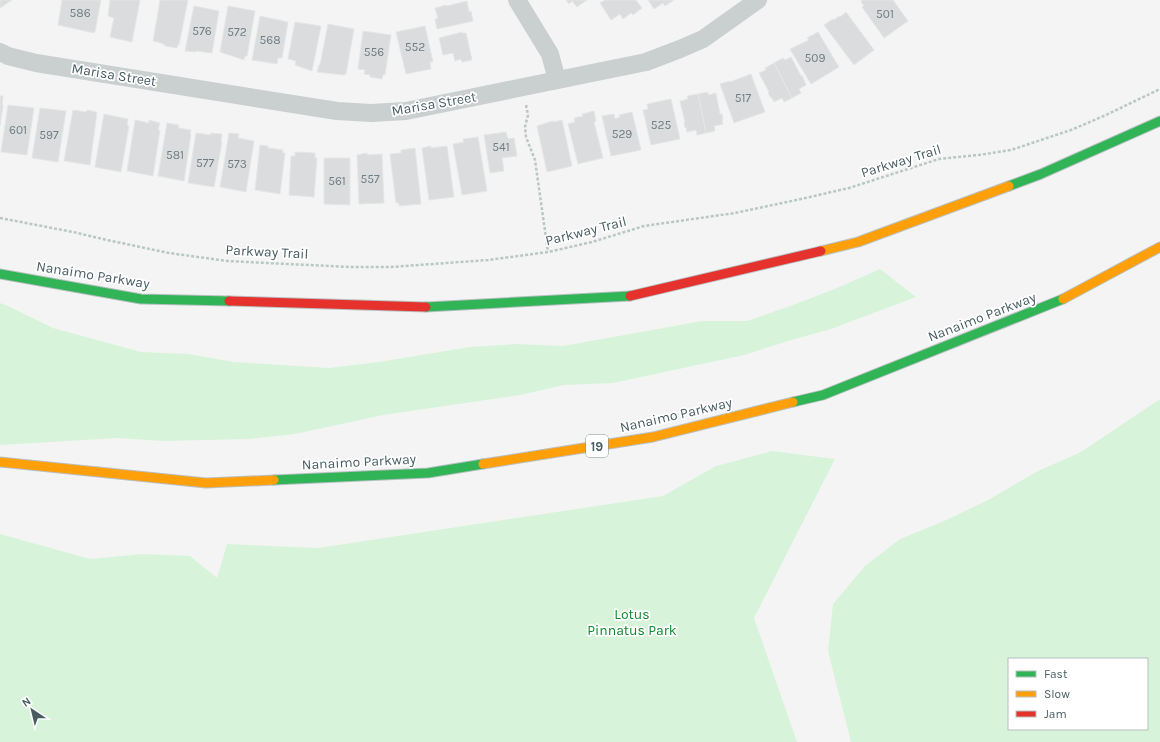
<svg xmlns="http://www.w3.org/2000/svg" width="1160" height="742" font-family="Karla,sans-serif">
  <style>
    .green { fill: #d7f4db; fill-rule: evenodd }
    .building { fill: #dbdcdd; stroke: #e5e6e6 }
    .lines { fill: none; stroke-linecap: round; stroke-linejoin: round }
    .fast-casing { stroke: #b8c0c4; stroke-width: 11 }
    .slow-casing { stroke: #b8c0c4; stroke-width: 11 }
    .jam-casing { stroke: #b8c0c4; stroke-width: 11 }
    .path { stroke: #b9c8c0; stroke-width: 2.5; stroke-dasharray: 3 2; stroke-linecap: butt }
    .street { stroke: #cacfd0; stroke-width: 18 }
    .fast { stroke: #30b455; stroke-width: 9 }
    .slow { stroke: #ff9f0a; stroke-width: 9 }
    .jam { stroke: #e5322d; stroke-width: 9 }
    .labels { text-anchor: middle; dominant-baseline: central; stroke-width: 3.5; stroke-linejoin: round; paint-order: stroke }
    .number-label { font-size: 12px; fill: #6e7e82 }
    .shield { fill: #fff; stroke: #7f8e91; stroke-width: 1 }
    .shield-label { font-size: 13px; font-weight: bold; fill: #485d62 }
    .street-label { font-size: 14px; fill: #485d62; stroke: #fff }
    .park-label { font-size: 14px; fill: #0e882d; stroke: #fff }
  </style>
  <rect width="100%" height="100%" fill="#f4f4f4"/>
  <g class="green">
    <path d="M880,269L916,297L831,329L788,341L744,355L613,383L564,385L520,395L383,415L295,434L250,439L163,441L118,438L0,445V303L8,306L53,328L141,352L188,354L234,362L329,368L379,362L470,347L516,344L563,346L702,321H747L793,305L837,288Z"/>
    <path d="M1160,399V742H851L828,651L833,604L865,566L900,539L944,521L988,500L1038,471L1081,452ZM1009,659H1147V729H1009Z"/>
    <path d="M772,451L835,459L754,618L797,742H0V534L90,559L143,554L190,556L217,578L227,544L318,548L663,496L716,466Z"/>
  </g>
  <g class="building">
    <path d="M0,0H12L0,8Z"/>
    <path d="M62,0H101L95,32L94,33L58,25Z"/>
    <path d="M110,0H140L132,42L110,37L114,18L108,16Z"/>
    <path d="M160,0H188L179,45L178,44L177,48L165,46V45L161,43L153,41Z"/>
    <path d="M566,0H587L577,7L572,1L569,4Z"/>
    <path d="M605,0H636L642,8L633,15L631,13L623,19L620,14L611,20L600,3Z"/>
    <path d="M648,0H674L665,6L663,3L654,9Z"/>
    <path d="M862,0H893L908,21L884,38L862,7L864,6L861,2Z"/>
    <path d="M467,1L469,12L471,11L473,21L437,29L435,19L438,18L435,8L446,5L447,6Z"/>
    <path d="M194,6L219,11L212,53L196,51V52L185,51Z"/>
    <path d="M228,6L255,11L247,56H245L244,60L220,52Z"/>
    <path d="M846,12L874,50L854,65L824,25L833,19L834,20L839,16L840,17Z"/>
    <path d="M260,16L288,22L282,58H278L277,64L252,60Z"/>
    <path d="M295,22L321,26L312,71L295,65L296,61L288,59Z"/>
    <path d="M328,24L354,29L346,74L344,75L317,72L319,65H320Z"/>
    <path d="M425,26L433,62H430L431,69L406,74L396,32Z"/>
    <path d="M363,31L391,35L385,75H383L382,79L370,77V75L364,74L365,70L358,69Z"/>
    <path d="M462,32V33H466L472,60L462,62L461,59L455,61L453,53L443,55L439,38Z"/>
    <path d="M818,32L839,67L811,84L790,49L809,40L807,38Z"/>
    <path d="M791,57L801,76L802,75L806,85L799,89L801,93L792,98L774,63L783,58L785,60Z"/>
    <path d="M774,63L792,98L784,102L782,98L774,102L772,98H771L768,93L769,92L759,73L766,70L765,68Z"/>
    <path d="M751,74L765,112L734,123L720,84L730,81V82Z"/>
    <path d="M708,92V95L716,93L720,114H722L723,119H722L723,124L714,126L715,131L706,133L698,94Z"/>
    <path d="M698,94L706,133L697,135L696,130L687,132L686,127L685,128L684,122H685L680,101L688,99L687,96Z"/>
    <path d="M0,96H3L2,105H3L0,126Z"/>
    <path d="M671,99L680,139L651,145L643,110L648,109L647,104Z"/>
    <path d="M8,105L34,108L27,155L1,152Z"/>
    <path d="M40,108L66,111L58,162L32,158Z"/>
    <path d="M73,110L86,112L87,110L97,112L90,165L64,161Z"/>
    <path d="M594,111L596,121L594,122L603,158L578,164L568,124L575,122L574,118L583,116L582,114Z"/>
    <path d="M632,112L641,150L611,156L602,116L614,114L615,119L620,117L619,115Z"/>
    <path d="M104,114L128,119L127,125L129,126L121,172L95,167Z"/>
    <path d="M135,120L149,123V120L160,123L158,130H160L153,176L127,171Z"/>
    <path d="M562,120L572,166L547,172L537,126L553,121L554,122Z"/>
    <path d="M167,123L179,125L178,128L191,130L190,134H191L184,181L158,176Z"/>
    <path d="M506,132L508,139L514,138L517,156L502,158L504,171L490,173L484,135Z"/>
    <path d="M196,133L211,135V133L222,134L221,142H222L214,187L188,183Z"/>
    <path d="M229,133L239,134L238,138L254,141L246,192L220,187Z"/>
    <path d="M478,137L487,191L462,195L453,144L464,142L463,139Z"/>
    <path d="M260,145L268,146V148L283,150V153H285L280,194L255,190Z"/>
    <path d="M431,146V148L447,146L454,197L429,200L422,148Z"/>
    <path d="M415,148L421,204L399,206V203H396L390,154L401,153V150Z"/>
    <path d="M295,152L315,153V158H317L314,197L289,195L291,156H295Z"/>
    <path d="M367,153V155L382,154L384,203L359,204L357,155Z"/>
    <path d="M324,158H350V205L324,204Z"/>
  </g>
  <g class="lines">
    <defs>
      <g id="fast">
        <path d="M1009,186L1041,174L1160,121"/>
        <path d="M0,274L141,299L229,301"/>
        <path d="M426,307L630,296"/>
        <path d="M793,402L823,395L1063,299"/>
        <path d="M274,480L428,473L483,464"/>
      </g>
      <g id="slow">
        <path d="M821,251L858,242L1009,186"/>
        <path d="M1063,299L1160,247"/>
        <path d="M0,462L206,483L274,480"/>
        <path d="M483,464L653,437L793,402"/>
      </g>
      <g id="jam">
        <path d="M630,296L821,251"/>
        <path d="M229,301L426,307"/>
      </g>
    </defs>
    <use href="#fast" class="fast-casing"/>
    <use href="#slow" class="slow-casing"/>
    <use href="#jam" class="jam-casing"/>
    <g class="path">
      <path d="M526,105L528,115L525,127L526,137L535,160L548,252"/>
      <path d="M0,218L73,232L107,240L169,253L227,261L349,267H391L488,260L548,252L592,242L644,226L735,213L801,199L849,188L939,159L979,155L1011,150L1071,130L1106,115L1160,89"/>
    </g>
    <g class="street">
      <path d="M517,0L550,54L557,80"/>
      <path d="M0,52L8,56L36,63L337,111L371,113L406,111L646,62L680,49L703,39L758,0"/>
    </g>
    <use href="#fast" class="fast"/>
    <use href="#slow" class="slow"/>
    <use href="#jam" class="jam"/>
  </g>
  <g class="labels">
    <g class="number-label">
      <text x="80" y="13">586</text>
      <text x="885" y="14">501</text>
      <text x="202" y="31">576</text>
      <text x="237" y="32">572</text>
      <text x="270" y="40">568</text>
      <text x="415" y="47">552</text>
      <text x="374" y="52">556</text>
      <text x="815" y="58">509</text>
      <text x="743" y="98">517</text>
      <text x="661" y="125">525</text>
      <text x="18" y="130">601</text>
      <text x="622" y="134">529</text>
      <text x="49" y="135">597</text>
      <text x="501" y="147">541</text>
      <text x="175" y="155">581</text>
      <text x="205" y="163">577</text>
      <text x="237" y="164">573</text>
      <text x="370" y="179">557</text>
      <text x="337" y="181">561</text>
    </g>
    <rect class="shield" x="586" y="435" width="22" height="22" rx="3"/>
    <g class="shield-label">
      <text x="597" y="446">19</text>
    </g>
    <g class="street-label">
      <text transform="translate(114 75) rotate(9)">Marisa Street</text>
      <text transform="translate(434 104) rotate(-10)">Marisa Street</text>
      <text transform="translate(901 161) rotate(-17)">Parkway Trail</text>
      <text transform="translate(586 231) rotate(-14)">Parkway Trail</text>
      <text transform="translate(267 252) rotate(3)">Parkway Trail</text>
      <text transform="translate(93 275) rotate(9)">Nanaimo Parkway</text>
      <text transform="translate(982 317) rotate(-21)">Nanaimo Parkway</text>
      <text transform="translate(676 415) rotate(-13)">Nanaimo Parkway</text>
      <text transform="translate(359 462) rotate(-3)">Nanaimo Parkway</text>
    </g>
    <g class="park-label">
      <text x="632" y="614">Lotus<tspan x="632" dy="16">Pinnatus Park</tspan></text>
    </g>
  </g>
  <rect x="1008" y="658" width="140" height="72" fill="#ffffff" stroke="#b6bec0"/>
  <rect x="1016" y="671" width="20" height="6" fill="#30b455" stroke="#b6bec0"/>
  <text x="1044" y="678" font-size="12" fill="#485d62">Fast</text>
  <rect x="1016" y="691" width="20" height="6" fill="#ff9f0a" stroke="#b6bec0"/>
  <text x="1044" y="698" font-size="12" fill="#485d62">Slow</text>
  <rect x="1016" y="711" width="20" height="6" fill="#e5322d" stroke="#b6bec0"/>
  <text x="1044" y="718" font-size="12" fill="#485d62">Jam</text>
  <g transform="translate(32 710) rotate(325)" stroke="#ffffff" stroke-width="3" paint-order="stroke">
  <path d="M0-3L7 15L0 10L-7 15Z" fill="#485d62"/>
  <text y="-6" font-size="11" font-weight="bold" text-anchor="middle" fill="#485d62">N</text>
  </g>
</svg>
